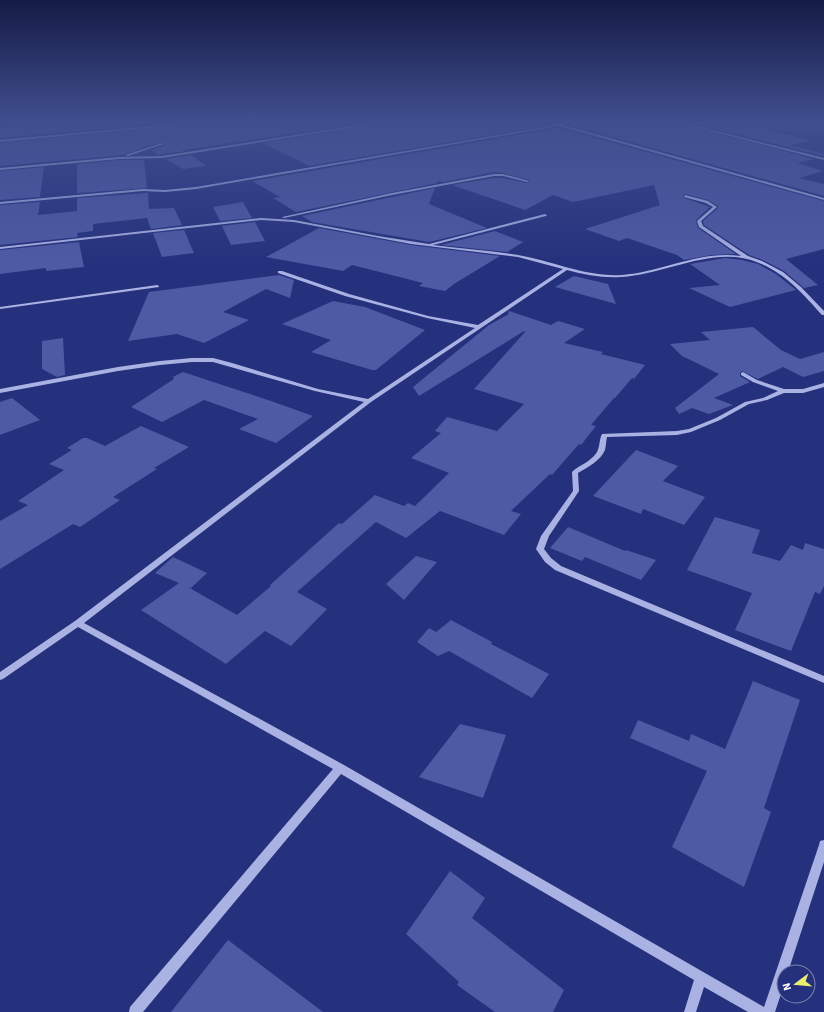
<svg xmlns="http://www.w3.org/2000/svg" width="824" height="1012" font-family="'Source Sans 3',sans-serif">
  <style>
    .green { fill: #3c4a9b }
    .building { fill: #4e5aa4 }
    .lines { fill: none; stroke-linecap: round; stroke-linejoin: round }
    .minor { fill: #aab2e4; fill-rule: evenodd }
  </style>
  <rect width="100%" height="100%" fill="#25317c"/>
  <path class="green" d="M733,120H824V135L769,130Z"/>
  <g class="building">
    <path d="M57,120H196L0,138V128L29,126L28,123Z"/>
    <path d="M232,120H379L184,150L185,151L162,154L158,155L151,150L165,145L162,142L145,147L143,146V148L125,154L124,155L0,166V143Z"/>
    <path d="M401,120H540L550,125L309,166L263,143Z"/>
    <path d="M553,120H666L814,159L797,163L823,171L799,178L824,184V196Z"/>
    <path d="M681,120H723L774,131L812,141L790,145L824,154V156Z"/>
    <path d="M559,128L824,201V249L786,259L818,285L804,288L784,271L763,260L749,255L704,225L703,221L718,208V206L708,200L685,194L683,196L684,198L710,207L696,220L698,228L736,254L711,255L684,260L677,255L627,238L619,241L585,229L660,205L654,185L573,202L553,195L525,210L452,185L494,178H503L527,183L530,181L529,180L503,173L494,172L443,182L438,181L437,183L296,212L273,198L280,197L252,181Z"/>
    <path d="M191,155L206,166L183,169L166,159Z"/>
    <path d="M119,160H144L147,188L77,193V164Z"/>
    <path d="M44,167L40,197L0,200V171Z"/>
    <path d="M435,188L429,204L487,228L429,242L312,222L302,216Z"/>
    <path d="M148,193L149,209L174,208L182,225L151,229L147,218L93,224V231L77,233L78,237L0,245V205L40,202L38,215L77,211V198Z"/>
    <path d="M243,202L252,218L220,221L213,207Z"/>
    <path d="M255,222L265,241L231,245L222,226Z"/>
    <path d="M319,228L411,245L500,256L454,284L445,291L419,286L423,283L352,265L343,271L266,257Z"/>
    <path d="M184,230L194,253L162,257L153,233Z"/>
    <path d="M495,231L523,242L507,252L441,245Z"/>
    <path d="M79,242L84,267L46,271V268L0,274V250Z"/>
    <path d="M725,258L742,260L758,264L776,274L796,290L730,307L689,288L720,285L690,264Z"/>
    <path d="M279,275L294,280L290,298L266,289L223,312L249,320L204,343L177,334L128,341L149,292Z"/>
    <path d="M574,276L608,284L616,304L555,287Z"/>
    <path d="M333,301L365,307L425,330L376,370H372L311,352L331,340L282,324Z"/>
    <path d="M509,311L551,325L558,321L585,329L564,343L603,352L601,354L645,365L634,379L632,378L615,398H614L591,425L596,426L581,445L579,444L552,475L550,474L511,511L521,514L504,535L440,511L406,538L376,522L297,592L327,609L291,646L265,631L226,664L141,610L179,583L155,573L173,557L207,573L191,588L188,587L237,615L271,586L270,585L339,523L342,524L375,495L404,506L408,503L415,506L449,473L411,458L441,433L435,431L447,417L497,431L524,404L474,389L525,332L524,331L419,396L413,387L489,325L509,314L508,312Z"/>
    <path d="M753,327L781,350L800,359L824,352V371L803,377L783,367L758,379L742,371L740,373V376L750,382L714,398L733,405L709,414L692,408L679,414L675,408L719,374L682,356L670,344L710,340L701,332Z"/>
    <path d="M63,338L65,375L57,377L42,369V341Z"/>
    <path d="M183,372L271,401L313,416L276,443L239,429L258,419L204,400L162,422L131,407L174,379L173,377Z"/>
    <path d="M12,398L40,420L0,435V402Z"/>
    <path d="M141,426L189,447L154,468L157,469L113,497L120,500L80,527L73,524L0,569V521L28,505L18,501L64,470L49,464L72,450L67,448L83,438H87L105,446Z"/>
    <path d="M636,450L678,466L663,481L705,497L684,525L643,509L641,514L593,496Z"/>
    <path d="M715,517L760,530L752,553L780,561L791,545L803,550L805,543L824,549V586L820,594L815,592L791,651L735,630L752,593L687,570Z"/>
    <path d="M568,527L625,551L626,550L656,560L641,580L585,557L582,561L550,548Z"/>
    <path d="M416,556L437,562L404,600L386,584Z"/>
    <path d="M451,620L492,642L491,644L549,674L532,698L449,651L438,656L417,642L429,628L436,632Z"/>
    <path d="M753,681L800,700L764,808L771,812L744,887L672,847L707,771L630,738L638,720L689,741L691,734L725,749Z"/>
    <path d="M460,724L506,735L483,798L419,777Z"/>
    <path d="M450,871L485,898L472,918L564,990L553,1012H495L457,985L459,982L406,934Z"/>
    <path d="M228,940L323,1012H171Z"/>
  </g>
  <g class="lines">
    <g class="minor">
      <path d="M217,120H231L0,142V140Z"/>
      <path d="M391,120H400L162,158L119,159L0,170V168L119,157L162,156Z"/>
      <path d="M541,120H546L824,198V200L559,126L196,189L165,192L143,191L0,204V202L143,189L165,190L196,187L556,125Z"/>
      <path d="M667,120H673L824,158V160Z"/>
      <path d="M162,143L164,144L128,156L125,155Z"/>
      <path d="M494,174H503L529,181L527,182L503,176H494L392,195L284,218L282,217L392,193Z"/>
      <path d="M685,195L708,201L717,207L701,221L703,226L748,256L762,261L783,272L801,287L824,311V315H822C804,295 785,273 759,263C715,244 666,275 621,277C603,278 585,275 567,270L371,402L84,623L344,765L764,1007L819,845L820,841L824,840V862L788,972H784V985L775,1012H748L704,987L696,1012H684L694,980L341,774L143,1012H129L130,1007L333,769L78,627L3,679L0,680V672L75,621L364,402L315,391L213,362H192L160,365L118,371L0,393V389L118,367L160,361L192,358H213L232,363L318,389L368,399L475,328L427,318L345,296L278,273V271H282L349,294L428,316L478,325L563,269L518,257L411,244L294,222L261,220L0,249V247L261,218L294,220L378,236L429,244L545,214L547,215L546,216L433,245C461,249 490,250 518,255C553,261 585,277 622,275C662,272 700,250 741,256L699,227L697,221L713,207L706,203L684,197Z"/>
      <path d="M157,285L159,286V287L0,309V307Z"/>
      <path d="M743,372L757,380L784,389H803L824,383V387L803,393H784L767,400L749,404L720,420L691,432L677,435L607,437C606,441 606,446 605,450C600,461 588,467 578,473L579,491L549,536L544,549L551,558L561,566L824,676V683L555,570L545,562L536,549L541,536L573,491L572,472C579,465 591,462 597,452C600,446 599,440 602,434L677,431L689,429L716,418L745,402L763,398L778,391L753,382L741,375V373Z"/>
    </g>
  </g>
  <linearGradient id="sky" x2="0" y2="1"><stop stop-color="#141b44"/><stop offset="0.46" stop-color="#404e8e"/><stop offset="1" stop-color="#404e8e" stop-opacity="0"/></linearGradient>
  <rect width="824" height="262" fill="url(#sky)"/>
  <g transform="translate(796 984) rotate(254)"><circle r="19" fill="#25317c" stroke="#7c83b0"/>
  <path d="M0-3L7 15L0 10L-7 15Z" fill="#ebee6e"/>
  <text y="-6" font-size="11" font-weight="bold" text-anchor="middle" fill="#ffffff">N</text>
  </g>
</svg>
